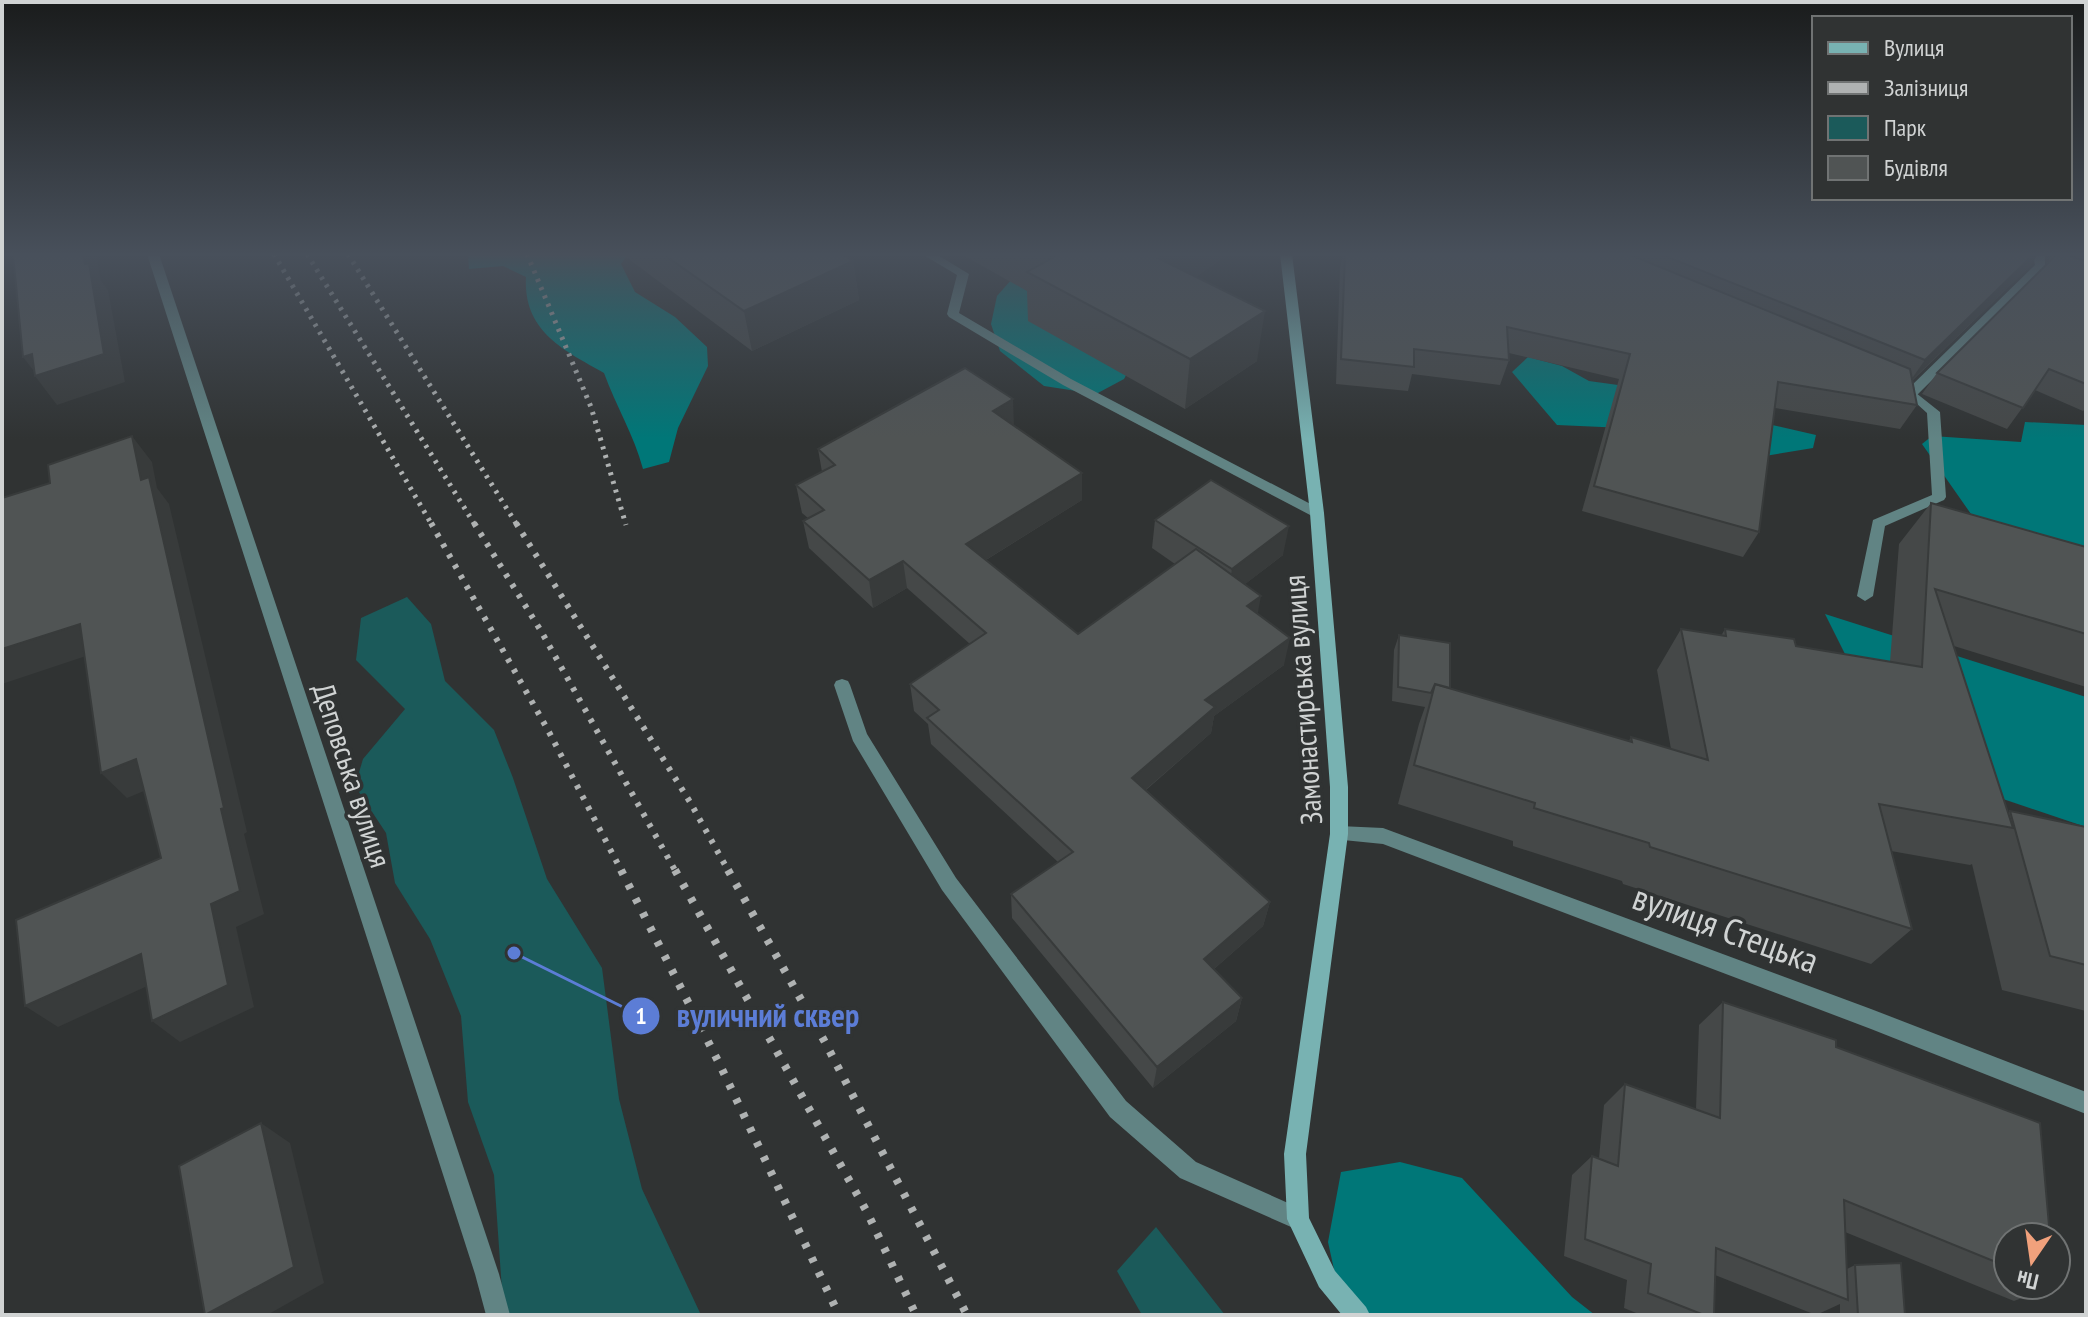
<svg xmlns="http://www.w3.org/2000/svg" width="2088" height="1317" font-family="'PT Sans Narrow',sans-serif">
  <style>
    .green { fill: #1b5a5a }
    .forest { fill: #007778 }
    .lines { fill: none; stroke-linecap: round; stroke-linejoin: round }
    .lane { fill: #618484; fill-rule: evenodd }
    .street { fill: #618484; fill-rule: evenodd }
    .secondary { fill: #78b2b2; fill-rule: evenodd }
    .rail-far2 { stroke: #afb2b2; stroke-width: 5; stroke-dasharray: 3 6; stroke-linecap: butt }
    .rail-far1 { stroke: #afb2b2; stroke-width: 6; stroke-dasharray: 4 8; stroke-linecap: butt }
    .rail { stroke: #afb2b2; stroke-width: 8; stroke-dasharray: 5 11; stroke-linecap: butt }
    .wall { fill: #454848 }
    .shaded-wall { fill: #383b3b }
    .building { fill: #505454; stroke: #383b3b; stroke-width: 2 }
    .labels { text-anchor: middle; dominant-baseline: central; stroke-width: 7; stroke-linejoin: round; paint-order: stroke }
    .street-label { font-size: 30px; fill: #d0d3d3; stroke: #303333 }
    .near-street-label { font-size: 36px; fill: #d0d3d3; stroke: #303333 }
    .leader { fill: none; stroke: #5c7dd6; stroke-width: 3 }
    .callout-dot { fill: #5c7dd6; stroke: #303333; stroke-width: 3 }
    .mark-label { font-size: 24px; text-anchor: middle; font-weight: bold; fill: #fff }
    .callout-label { font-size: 32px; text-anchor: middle; font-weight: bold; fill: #5c7dd6; stroke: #303333; stroke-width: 7; stroke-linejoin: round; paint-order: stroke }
  </style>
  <rect width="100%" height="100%" fill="#303333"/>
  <g class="green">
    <path d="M407,597L431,624L445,681L494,730L513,778L547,879L602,968L619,1099L642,1189L701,1315H507L503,1305L494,1175L468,1102L461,1016L430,939L395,883L386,833L355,786L363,759L405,709L356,660L361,618Z"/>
    <path d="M1156,1227L1225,1315H1142L1117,1271Z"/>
  </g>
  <g class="forest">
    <path d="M468,254H628L621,264L635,292L675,317L707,347L708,366L678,428L669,462L643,469C634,435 616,406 604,373C563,350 523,331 526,277L503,266L469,269Z"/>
    <path d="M1012,279L1130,368L1124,379L1096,394L1044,386L1000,351L991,324L997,296Z"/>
    <path d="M1528,357L1562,366L1589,381L1647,389L1698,408L1816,435L1813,448L1765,456L1670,430L1557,425L1512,372Z"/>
    <path d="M2025,422L2086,425V576L1992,544L1922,444L1932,436L2021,442Z"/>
    <path d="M1825,614L2086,697V827L2003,799L1855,674Z"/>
    <path d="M1400,1162L1462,1178L1572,1297L1595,1315H1344L1328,1242L1341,1172Z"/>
  </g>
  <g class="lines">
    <g class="lane">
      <path d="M922,254H936L969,274L959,313L1071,379L1322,510L1324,513L1322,516H1312L1063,385L949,317L947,314L957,275Z"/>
      <path d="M1911,389L1940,412L1946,497L1944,500L1885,526L1873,596L1865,601L1857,596L1873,520L1932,495L1927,413L1905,393Z"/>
      <path d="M842,679L848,681L850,685L867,734L956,878L1126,1101L1196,1162L1306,1211L1309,1219L1306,1227L1298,1230L1180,1178L1110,1117L942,890L853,741L834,685L836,681Z"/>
    </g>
    <g class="street">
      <path d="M147,254H159L499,1274L510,1315H486L475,1274Z"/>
      <path d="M2033,254H2045V268L1916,396L1911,397L1891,390V384L1909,388L2035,265Z"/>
      <path d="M1339,826L1383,828L1871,1009L2086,1092V1114L1871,1029L1383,844L1333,839L1330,834L1333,829Z"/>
    </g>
    <path class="secondary" d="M1280,254H1292L1324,513L1348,787V834L1306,1154L1309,1218L1335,1271L1366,1307L1370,1315H1342L1319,1287L1287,1219L1284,1154L1330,834V787L1310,513Z"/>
    <g class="rail-far2">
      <path d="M274,254L432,525"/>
      <path d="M307,254L475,525"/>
      <path d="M348,254L517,525"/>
      <path d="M527,254L591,407L626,525"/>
    </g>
    <g class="rail-far1">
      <path d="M431,523L549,732L622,872"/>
      <path d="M474,523L541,631L676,872"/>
      <path d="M516,523L690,802L729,872"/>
    </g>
    <g class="rail">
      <path d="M621,870L719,1063L839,1315"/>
      <path d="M675,870L867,1212L916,1315"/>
      <path d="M728,870L826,1044L967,1315"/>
    </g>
  </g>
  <g class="wall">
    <path d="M622,254H842L853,261L859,300L752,351Z"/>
    <path d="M961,254H1228L1196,277L1257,361L1185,409L1028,321L1027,291Z"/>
    <path d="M1343,254H2038L2030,266L1913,380L1917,405L1900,429L1775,408L1759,532L1743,557L1582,511L1619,379L1509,353V360L1500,385L1412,374L1408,391L1336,384L1340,268Z"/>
    <path d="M2052,254H2086V408L2083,411L2035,390L2007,429L1922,394L1937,373L2049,262V259Z"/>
    <path d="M1014,425L1082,500L986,560L1078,634L1175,564L1152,548L1155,520L1283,555L1245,584L1258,614L1284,665L1214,716L1211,733L1146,790L1270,902L1263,926L1214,969L1242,998L1236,1021L1153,1088L1012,918L1011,894L1058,862L931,744L928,724L914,711L910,684L970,644L907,588L873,608L809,548L803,521L808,518L802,513L796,485L822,472L818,449Z"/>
    <path d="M1931,503L2086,547V687L1954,646L2008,813L2010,811L2086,827V1011L2002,990L1972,864L1970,865L1891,851L1912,929L1871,964L1623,884L1622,881L1513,846V841L1398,804L1419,724L1425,707L1392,701L1394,650L1399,635L1450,688L1629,741L1631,737L1671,749L1657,670L1681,629L1721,636L1725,629L1796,646L1890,662L1899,544Z"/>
    <path d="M1723,1002L1836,1047L2008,1237V1285H2055L2014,1301L1845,1232L1847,1269L1855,1265L1905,1315H1840V1304L1816,1315L1715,1275L1714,1315H1641L1624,1308L1627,1280L1564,1256L1572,1175L1592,1156L1599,1158L1604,1105L1625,1084L1696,1109L1699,1025Z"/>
  </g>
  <g class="shaded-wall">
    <path d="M83,254H96L101,281L108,290L125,382L57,405L35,376L37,375L23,357L85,264Z"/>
    <path d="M1164,254H1228L1154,307L1158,258Z"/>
    <path d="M2034,254H2038L2030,266L1908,384L1925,360Z"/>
    <path d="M853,261L859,300L752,351L744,311Z"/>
    <path d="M1265,311L1257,361L1185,409L1190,359Z"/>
    <path d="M1013,399L1014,426L993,411Z"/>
    <path d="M132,436L152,462L157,488L169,504L247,832L244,834L264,914L236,927L254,1007L180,1042L152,1021L211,904L141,480Z"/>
    <path d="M1082,473V500L968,571L966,544Z"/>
    <path d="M1289,526L1283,555L1227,598L1232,569Z"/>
    <path d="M903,561L907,588L873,608L869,580Z"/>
    <path d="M1261,596L1256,623L1247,606Z"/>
    <path d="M80,624L104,650L2,684V649Z"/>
    <path d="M1290,638L1284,665L1214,716L1211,733L1130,803L1132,778L1205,700Z"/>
    <path d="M136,759L161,784L127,798L101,773Z"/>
    <path d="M1270,902L1263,926L1199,982L1204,959Z"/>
    <path d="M141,954L169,976L58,1027L25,1006Z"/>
    <path d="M1242,998L1236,1021L1153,1088L1157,1067Z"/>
    <path d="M261,1123L290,1143L324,1283L267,1315H207Z"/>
  </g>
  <g class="building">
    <path d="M13,254H83L85,264L89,263L104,354L35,376L32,354L23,357Z"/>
    <path d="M663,254H842L853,261L744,311Z"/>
    <path d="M1048,254H1164L1158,258L1265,311L1190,359L1027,272L1054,257Z"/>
    <path d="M1345,254H1628L1910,369L1917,405L1778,382L1759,532L1594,486L1630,354L1507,327L1509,360L1414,349V367L1341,359Z"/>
    <path d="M1660,254H2034L1925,360Z"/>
    <path d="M2057,254H2063L2086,261V384L2049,369L2023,408L1937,373Z"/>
    <path d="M965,368L1013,399L993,411L1082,473L966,544L1078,634L1196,549L1261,596L1247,606L1290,638L1205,700L1215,707L1132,778L1270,902L1204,959L1242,998L1157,1067L1011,894L1073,852L927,718L939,710L910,684L986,633L903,561L869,580L803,521L824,510L796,485L835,465L818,449Z"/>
    <path d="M132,436L141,480L149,477L224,808L221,809L240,891L211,904L228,985L152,1021L141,954L25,1006L16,920L161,858L136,759L101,773L80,624L2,649V498L50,483L48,465Z"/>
    <path d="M1211,480L1289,526L1232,569L1155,520Z"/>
    <path d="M1931,503L2086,547V634L1935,589L2013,828L1879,804L1912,929L1650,847L1649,843L1534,808L1535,803L1414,765L1435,684L1632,742L1631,737L1708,760L1681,629L1726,636L1725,629L1794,639L1796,646L1922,667Z"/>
    <path d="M1399,635L1450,643V688L1435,684L1431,693L1398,687Z"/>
    <path d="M2010,811L2086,827V965L2050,956Z"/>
    <path d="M1723,1002L1836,1040V1047L2040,1123L2050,1237H2008V1267L1844,1200L1848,1300L1716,1248L1714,1315H1704L1648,1293L1651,1264L1585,1239L1592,1156L1618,1166L1625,1084L1720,1118Z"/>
    <path d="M261,1123L294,1267L205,1315L179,1166Z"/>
    <path d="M1901,1263L1905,1315H1858L1855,1265Z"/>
  </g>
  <linearGradient id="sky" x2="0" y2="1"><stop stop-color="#1a1c1c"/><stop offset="0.58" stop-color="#48505b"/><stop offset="1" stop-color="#48505b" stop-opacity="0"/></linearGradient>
  <rect width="2088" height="439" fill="url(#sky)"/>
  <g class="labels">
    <g class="street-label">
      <text transform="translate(1302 700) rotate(-94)">Замонастирська вулиця</text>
      <text transform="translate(353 775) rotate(72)">Деповська вулиця</text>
    </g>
    <g class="near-street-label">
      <text transform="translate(1726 928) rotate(20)">вулиця Стецька</text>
    </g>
  </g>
  <path class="leader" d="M514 953L641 1016"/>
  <g class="callout-dot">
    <circle cx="514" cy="953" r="8"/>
    <circle cx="641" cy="1016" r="20"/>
  </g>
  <g class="mark-label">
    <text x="641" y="1024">1</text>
  </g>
  <g class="callout-label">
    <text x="768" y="1027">вуличний сквер</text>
  </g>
  <rect width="2088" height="1317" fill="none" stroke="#d0d3d3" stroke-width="8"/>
  <rect x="1812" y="16" width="260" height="184" fill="#303333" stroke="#707373" stroke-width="2"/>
  <rect x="1828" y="42" width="40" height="12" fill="#78b2b2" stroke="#707373" stroke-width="2"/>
  <text x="1884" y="56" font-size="24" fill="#d0d3d3">Вулиця</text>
  <rect x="1828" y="82" width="40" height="12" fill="#afb2b2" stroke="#707373" stroke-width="2"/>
  <text x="1884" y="96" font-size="24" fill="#d0d3d3">Залізниця</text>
  <rect x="1828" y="116" width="40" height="24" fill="#1b5a5a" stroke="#707373" stroke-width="2"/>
  <text x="1884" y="136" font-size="24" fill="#d0d3d3">Парк</text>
  <rect x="1828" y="156" width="40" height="24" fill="#505454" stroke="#707373" stroke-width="2"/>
  <text x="1884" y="176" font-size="24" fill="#d0d3d3">Будівля</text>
  <g transform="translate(2032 1261) rotate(193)"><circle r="38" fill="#303333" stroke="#707373" stroke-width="2"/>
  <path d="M0-6L14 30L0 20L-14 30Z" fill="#f1a17c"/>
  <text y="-12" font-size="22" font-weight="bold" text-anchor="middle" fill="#d0d3d3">Пн</text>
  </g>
</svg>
